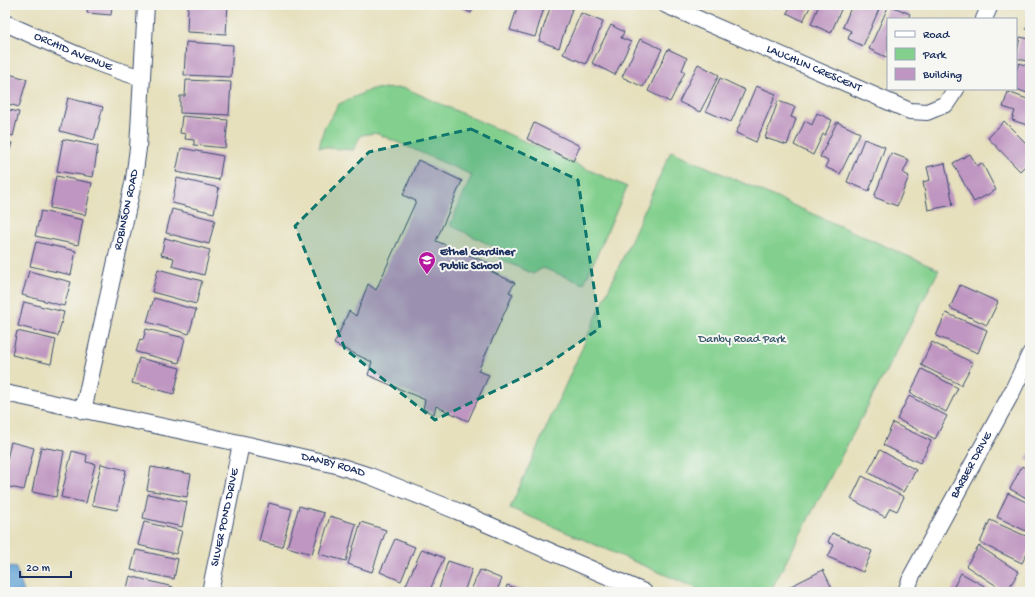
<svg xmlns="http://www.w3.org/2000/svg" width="1035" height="597" font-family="'Gochi Hand',sans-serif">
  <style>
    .green { fill: #83d08e; stroke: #4f8076 }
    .water { fill: #61a2d4; stroke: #3e6899 }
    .building { fill: #bf96c1 }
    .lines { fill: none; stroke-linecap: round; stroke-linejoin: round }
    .minor-casing { stroke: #394a6c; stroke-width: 18 }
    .minor { stroke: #fff; stroke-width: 16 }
    .marked { fill: #0f766e; fill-opacity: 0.2; stroke: #0f766e; stroke-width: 3; stroke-dasharray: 8 5; stroke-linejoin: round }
    .labels { text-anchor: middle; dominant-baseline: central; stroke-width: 4; stroke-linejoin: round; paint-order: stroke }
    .street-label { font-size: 12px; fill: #1b2f5e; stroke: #f6f6f2 }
    .poi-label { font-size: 12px; font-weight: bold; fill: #1b2f5e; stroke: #f6f6f2; text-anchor: start }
    .park-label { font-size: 12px; fill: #35576a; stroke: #f6f6f2 }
  </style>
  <rect width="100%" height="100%" fill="#f6f6f2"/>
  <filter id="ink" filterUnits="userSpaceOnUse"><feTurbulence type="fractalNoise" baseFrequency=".025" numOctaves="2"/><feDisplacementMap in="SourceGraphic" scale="8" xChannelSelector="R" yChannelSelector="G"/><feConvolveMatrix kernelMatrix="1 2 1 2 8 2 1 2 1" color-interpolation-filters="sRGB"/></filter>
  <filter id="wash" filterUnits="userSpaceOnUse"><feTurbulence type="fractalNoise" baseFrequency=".012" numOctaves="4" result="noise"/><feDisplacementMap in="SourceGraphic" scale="16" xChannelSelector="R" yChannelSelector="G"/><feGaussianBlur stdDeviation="0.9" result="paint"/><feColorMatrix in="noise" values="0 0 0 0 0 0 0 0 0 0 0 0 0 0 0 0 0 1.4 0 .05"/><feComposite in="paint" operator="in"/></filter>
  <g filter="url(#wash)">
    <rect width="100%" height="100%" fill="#e6e0bd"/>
    <g class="green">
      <path d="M405,88L627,187L584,284L543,268L533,274L500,259L498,249L450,225L472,175L376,133L361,135L353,150L319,147L324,128L339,104L372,89Z"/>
      <path d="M671,151L939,270L770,592H705L510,508Z"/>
    </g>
    <path class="water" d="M5,565L16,568L24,592H5Z"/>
    <g id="blocks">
      <g class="building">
        <path d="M88,5H112L111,15L87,13Z"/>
        <path d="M188,5H228L226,34L187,32Z"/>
        <path d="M455,5H475L471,13Z"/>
        <path d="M518,5H545L535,37L510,30Z"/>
        <path d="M551,5H569L573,6L559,48L539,41Z"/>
        <path d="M768,5H779L777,9Z"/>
        <path d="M791,5H811L803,21L787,13Z"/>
        <path d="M819,5H843L831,33L811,24Z"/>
        <path d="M852,5H875L880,7L863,46L848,39L851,31L843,27Z"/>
        <path d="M889,5L910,14L908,19H888V58L869,49Z"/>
        <path d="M581,13L603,22L586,64L563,54Z"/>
        <path d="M1030,17V30L1026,29Z"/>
        <path d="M611,25L624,32L621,38L631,42L615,75L592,63Z"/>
        <path d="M1020,37L1030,39V62L1016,58Z"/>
        <path d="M640,39L662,49L643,87L622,77Z"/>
        <path d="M186,42L233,45L231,77L184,75Z"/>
        <path d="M668,49L687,58L682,70L685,72L670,102L648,91Z"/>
        <path d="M1019,63L1030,67V94L1016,89V71Z"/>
        <path d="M698,64L719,75L700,112L679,102Z"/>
        <path d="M5,73L27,79L19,107L5,103Z"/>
        <path d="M720,78L745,90L731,122L706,111Z"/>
        <path d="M186,80L231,82L229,115L180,113V96H185Z"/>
        <path d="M756,86L776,94L756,142L736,133Z"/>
        <path d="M1008,92L1030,100V126L1012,120L1015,111L1003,107Z"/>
        <path d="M68,98L103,107L94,140L60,131Z"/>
        <path d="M778,101L795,107L791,117L796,119L787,145L765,138Z"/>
        <path d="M5,109L19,112L13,136L5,134Z"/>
        <path d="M817,113L832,120L825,135L823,134L813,155L794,145L805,121L812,125Z"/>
        <path d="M182,116L228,120L225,148L194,145V140L185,139L186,134L180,133Z"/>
        <path d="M1004,121L1030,147V161L1020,171L988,138Z"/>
        <path d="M837,122L860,133L840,174L825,167L828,161L820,157Z"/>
        <path d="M534,123L580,146L573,161L527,139Z"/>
        <path d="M63,139L98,146L93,177L57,171Z"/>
        <path d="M864,139L885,147L869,191L847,182Z"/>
        <path d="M5,142L12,143L5,166Z"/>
        <path d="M181,148L223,156L219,180L176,172Z"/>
        <path d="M891,153L909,160L903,173L909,176L897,206L874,197Z"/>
        <path d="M970,154L977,166L982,163L996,190L974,202L953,163Z"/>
        <path d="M418,160L462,181L436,241L493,265L490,271L515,283L509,292L513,294L478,371L489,375L468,421L436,406L434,414L423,409L425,400L368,375L372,362L334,344L349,311L356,316L368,284L376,290L416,201L403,195Z"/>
        <path d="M945,163L953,205L928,210L923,182L930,180L927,167Z"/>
        <path d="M56,176L92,183L85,215L50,208Z"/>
        <path d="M177,178L219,188L214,213L172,203Z"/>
        <path d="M172,209L215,220L209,244L166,233Z"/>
        <path d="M41,211L83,220L78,245L35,236Z"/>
        <path d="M165,238L210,250L204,275L172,266L174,258L161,255Z"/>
        <path d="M36,242L76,251L71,275L30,266Z"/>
        <path d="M158,269L202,281L196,304L152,292Z"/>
        <path d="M29,271L71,282L64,306L22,295Z"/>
        <path d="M960,285L998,302L987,325L950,308Z"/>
        <path d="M154,298L196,310L189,334L147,322Z"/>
        <path d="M24,302L64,312L58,336L18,326Z"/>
        <path d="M946,313L987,330L978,353L936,336Z"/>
        <path d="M146,329L185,338L179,363L136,352L140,339L143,340Z"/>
        <path d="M17,331L56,340L51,364L12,355Z"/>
        <path d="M932,342L973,363L961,385L921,365Z"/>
        <path d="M139,358L180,368L174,394L132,383Z"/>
        <path d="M922,369L958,388L946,412L910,393Z"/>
        <path d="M909,396L947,416L935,439L897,419Z"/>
        <path d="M893,423L931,441L920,463L883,445Z"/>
        <path d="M11,442L34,448L24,490L5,486V468Z"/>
        <path d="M41,447L64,451L56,497L32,492Z"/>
        <path d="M880,450L916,470L903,492L868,472Z"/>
        <path d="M72,451L87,455L86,462L95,464L86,503L61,497Z"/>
        <path d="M1030,452V462L1026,459Z"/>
        <path d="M101,464L126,470L117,510L92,505Z"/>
        <path d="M1022,466L1030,471V500L1010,489Z"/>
        <path d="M151,467L191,474L187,497L147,490Z"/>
        <path d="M862,476L904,497L897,511L890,508L885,517L851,499Z"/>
        <path d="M1008,493L1030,504V533L997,517Z"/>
        <path d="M148,494L187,502L182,527L143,518Z"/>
        <path d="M269,503L292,509L282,547L259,541Z"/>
        <path d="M299,506L324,513L312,554L287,547Z"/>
        <path d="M330,516L356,524L346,561L319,554Z"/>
        <path d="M990,520L1030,538V547L1022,563L980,543Z"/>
        <path d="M144,522L182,531L176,554L138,545Z"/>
        <path d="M361,522L386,530L372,572L348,564Z"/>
        <path d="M832,533L872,551L863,572L828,557L834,545L828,542Z"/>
        <path d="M395,539L415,547L401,581L380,572Z"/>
        <path d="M979,546L1019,572L1006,592L966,566Z"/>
        <path d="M422,549L444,558L429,592H417L405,587Z"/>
        <path d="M136,550L178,559L174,579L131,570Z"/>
        <path d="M448,561L472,569L464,592H438Z"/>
        <path d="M480,570L502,579L496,592H470Z"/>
        <path d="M823,570L834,592H791L789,587Z"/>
        <path d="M961,573L995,592H951Z"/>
        <path d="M130,576L173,587L172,592H126Z"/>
        <path d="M507,585L526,592H505Z"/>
      </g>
    </g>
  </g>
  <g filter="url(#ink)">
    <use href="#blocks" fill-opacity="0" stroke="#394a6c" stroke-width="1"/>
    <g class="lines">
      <defs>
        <g id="minor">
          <path id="s1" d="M666,5L910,111L927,112L946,104L956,89"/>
          <path d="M984,19L990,5"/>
          <path id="s2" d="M5,23C50,43 94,64 142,78"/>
          <path id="s3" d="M5,393L262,448L336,465L370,476L457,511L644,592"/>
          <path id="s4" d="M83,411L134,179L138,148L146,5"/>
          <path id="s5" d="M210,592L241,444"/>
          <path id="s6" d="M906,592L912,575L1012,392L1030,354"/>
        </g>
      </defs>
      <use href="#minor" class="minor-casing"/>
      <use href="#minor" class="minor"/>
    </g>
  </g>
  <path class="marked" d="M471,129L578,180L600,328L542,368L435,420L345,349L295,226L369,152Z"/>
  <defs>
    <symbol id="school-pin" viewBox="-11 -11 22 30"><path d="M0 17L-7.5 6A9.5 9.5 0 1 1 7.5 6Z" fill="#b5179e" stroke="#f6f6f2"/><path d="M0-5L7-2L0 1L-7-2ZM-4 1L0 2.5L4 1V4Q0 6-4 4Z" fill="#fff"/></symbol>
  </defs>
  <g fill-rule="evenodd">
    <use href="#school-pin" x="417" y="250" width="20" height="27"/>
  </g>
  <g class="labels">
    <g class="street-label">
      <text stroke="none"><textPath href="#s2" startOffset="74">ORCHID AVENUE</textPath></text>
      <text stroke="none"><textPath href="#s1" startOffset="161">LAUCHLIN CRESCENT</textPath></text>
      <text stroke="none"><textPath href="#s4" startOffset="206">ROBINSON ROAD</textPath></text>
      <text stroke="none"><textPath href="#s6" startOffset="143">BARBER DRIVE</textPath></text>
      <text stroke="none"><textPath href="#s3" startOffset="336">DANBY ROAD</textPath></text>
      <text stroke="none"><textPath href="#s5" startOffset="76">SILVER POND DRIVE</textPath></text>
    </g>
    <g class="poi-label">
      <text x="440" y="253">Ethel Gardiner<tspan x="440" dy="14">Public School</tspan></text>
    </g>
    <g class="park-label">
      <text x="742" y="340">Danby Road Park</text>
    </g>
  </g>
  <rect width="1035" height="597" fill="none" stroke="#f6f6f2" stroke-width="20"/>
  <rect x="887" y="18" width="130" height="72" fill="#f6f6f2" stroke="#9ea6b7"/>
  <rect x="895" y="31" width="20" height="6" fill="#ffffff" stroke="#9ea6b7"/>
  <text x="923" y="38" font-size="12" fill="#1b2f5e">Road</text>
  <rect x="895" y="48" width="20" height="12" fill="#83d08e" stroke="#9ea6b7"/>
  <text x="923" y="58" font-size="12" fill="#1b2f5e">Park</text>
  <rect x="895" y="68" width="20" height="12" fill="#bf96c1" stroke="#9ea6b7"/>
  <text x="923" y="78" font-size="12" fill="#1b2f5e">Building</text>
  <path d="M20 571v6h51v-6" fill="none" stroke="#1b2f5e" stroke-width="2"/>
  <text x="26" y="571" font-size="12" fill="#1b2f5e" stroke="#f6f6f2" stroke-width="3" paint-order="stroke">20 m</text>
</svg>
